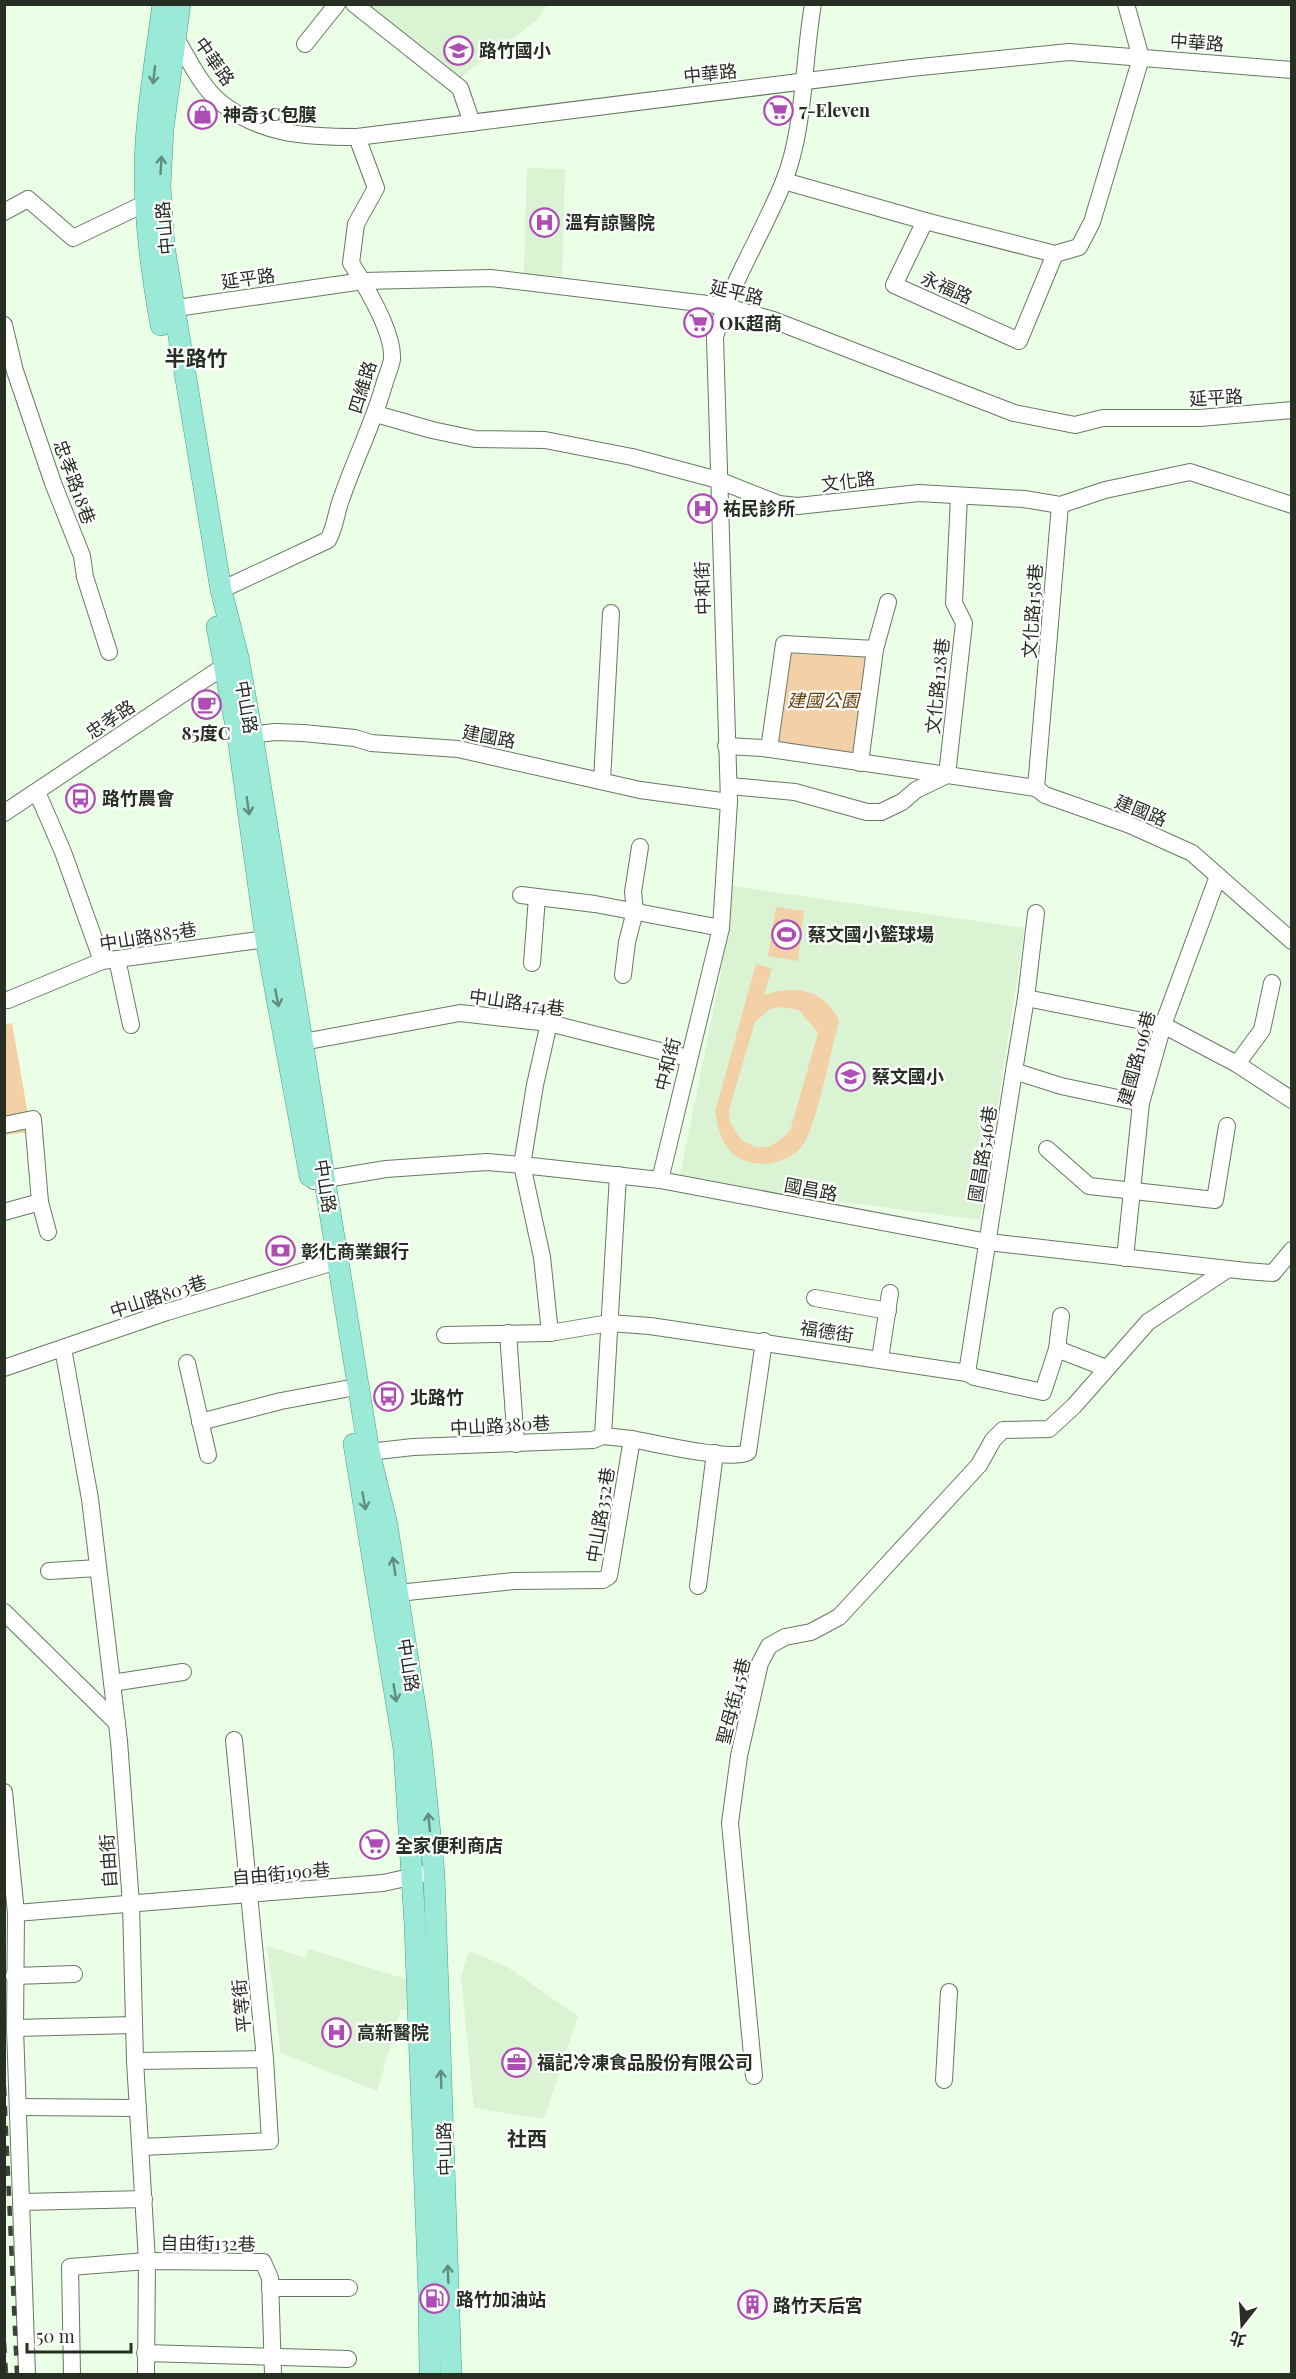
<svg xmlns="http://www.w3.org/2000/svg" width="1296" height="2379" font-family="'Playfair Display','Noto Sans TC',serif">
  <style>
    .built { fill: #d9f3d3 }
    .green { fill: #f4d0a7; fill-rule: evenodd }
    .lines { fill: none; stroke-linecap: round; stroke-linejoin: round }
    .minor-casing { stroke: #667962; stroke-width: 18 }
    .major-casing { stroke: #479f88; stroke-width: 22 }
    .minor { stroke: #fff; stroke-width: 16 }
    .major { stroke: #9bead7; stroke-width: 21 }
    .rail { stroke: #3b4438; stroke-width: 4.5; stroke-dasharray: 10 10; stroke-linecap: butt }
    .oneway { stroke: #618c7e }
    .labels { text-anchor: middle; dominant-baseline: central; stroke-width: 4.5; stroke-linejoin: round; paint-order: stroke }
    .street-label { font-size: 18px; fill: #272f25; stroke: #fff }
    .poi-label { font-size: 18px; font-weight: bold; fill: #272f25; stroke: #fff; text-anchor: start }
    .park-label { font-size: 18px; font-style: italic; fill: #653f07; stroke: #fff }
    .neighbourhood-label { font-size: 20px; font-weight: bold; fill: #272f25; stroke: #fff }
    .quarter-label { font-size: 21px; font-weight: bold; fill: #272f25; stroke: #fff }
  </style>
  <rect width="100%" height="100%" fill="#eaffe5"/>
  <g class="built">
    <path d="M363,5H547L537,20L457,80Z"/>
    <path d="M527,168L565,169L562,276L524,275Z"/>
    <path d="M733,886L1025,928L980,1220L679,1180L721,973Z"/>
    <path d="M267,1946L305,1958L308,1949L409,1980V2011L401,2009L377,2091L281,2053Z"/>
    <path d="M469,1951L506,1966L578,2016L544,2119L474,2108L461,1977Z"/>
  </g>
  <g class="green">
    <path d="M791,654L865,657L854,753L778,742Z"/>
    <path d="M776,907L804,911L798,961L768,956Z"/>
    <path d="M756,964L772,968L764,995C794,985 824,988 839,1021C832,1046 816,1128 803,1145C791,1161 767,1167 749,1162C725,1156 719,1134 715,1112ZM781,1007L799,1010L818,1033L790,1131L781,1139L769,1147H756L742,1141L730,1122L729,1110L755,1022L770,1009Z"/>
    <path d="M12,1023L31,1132L5,1135L4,1025Z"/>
  </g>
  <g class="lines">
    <defs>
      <g id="minor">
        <path d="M354,4L460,88L472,123"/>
        <path d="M172,33C187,54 199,85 220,102C261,135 306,137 357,137L911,68L1069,52L1292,70"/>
        <path d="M305,44L337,4"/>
        <path d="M784,181L925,221"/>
        <path d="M4,212L28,199L73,238L146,203"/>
        <path d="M1055,254L1019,341L894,285L925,221L1055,254L1079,247L1092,222L1141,58L1126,4"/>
        <path d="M163,310L363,281L491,278L724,306L773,320L1014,413L1075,425L1103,418H1200L1292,410"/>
        <path d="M4,325L15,371L53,483L82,556L85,577L109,652"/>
        <path d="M376,414L432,430L475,439L545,440L632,457L718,480L779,504L798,506L919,493L1024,499L1060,505L1105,490L1190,472L1292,505"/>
        <path d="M221,590L328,540C336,526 336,511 342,497C355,459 373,424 384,385C386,377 391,367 392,359C394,332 365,285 351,263L356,224L376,188L357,137"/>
        <path d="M242,736L275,732L303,733L355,738L371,743L458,749L640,790L729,802"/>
        <path d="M726,746L763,748L1036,788L1045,795L1130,825L1192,853L1292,941"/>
        <path d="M769,749L784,644L875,649"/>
        <path d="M860,763L875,649L888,602"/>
        <path d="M602,781L611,613"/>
        <path d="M730,786L795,792L867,812H881L902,802L916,790L947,775L964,623L954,603L959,496"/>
        <path d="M1036,788L1060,505"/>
        <path d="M37,792L63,852L102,961"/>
        <path d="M4,813L232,661"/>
        <path d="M521,895L595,904L721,928"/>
        <path d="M1036,913L1026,998L1163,1025L1237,1064L1292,1100"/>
        <path d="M117,959L131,1025"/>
        <path d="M532,963L537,897"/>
        <path d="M623,975L627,942L635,911L633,892L640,847"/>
        <path d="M1026,998L1014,1071L1061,1086L1141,1103"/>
        <path d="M8,1000L102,961L266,939"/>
        <path d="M549,1023L535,1085L522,1165L542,1257L550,1333"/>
        <path d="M303,1042L460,1013L549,1023L688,1058"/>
        <path d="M1237,1064L1262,1030L1272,983"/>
        <path d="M4,1125L33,1119L40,1202L48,1232"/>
        <path d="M1047,1149L1089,1186L1215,1200L1227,1126"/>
        <path d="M660,1180L721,928L729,802L715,337C731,282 762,235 784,181C805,128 803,62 813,4"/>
        <path d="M314,1181L386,1169L487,1162L522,1165L660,1180L988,1242L1246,1271L1273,1273L1292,1250"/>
        <path d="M4,1212L40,1202"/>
        <path d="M1125,1258L1141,1103L1163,1025L1218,876"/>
        <path d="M815,1298L888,1311"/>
        <path d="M508,1333L516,1444"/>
        <path d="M445,1335L550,1333L609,1323L650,1326L967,1373L1014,1071"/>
        <path d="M63,1348L90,1499L119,1741L131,1904L135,2061L147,2261L146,2374"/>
        <path d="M1057,1349L1106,1368"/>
        <path d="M880,1359L890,1293"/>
        <path d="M187,1363L208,1455"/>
        <path d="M4,1368L167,1312L324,1265"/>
        <path d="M967,1373L974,1377L1043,1392L1057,1349L1061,1316"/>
        <path d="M200,1422L281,1401L345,1389"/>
        <path d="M603,1436L618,1175"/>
        <path d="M369,1452L413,1447L593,1440L603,1436L632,1439"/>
        <path d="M49,1571L98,1568"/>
        <path d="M698,1586L715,1453"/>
        <path d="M398,1593L514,1581L603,1580L609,1576L632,1439C653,1443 732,1462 748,1452L764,1341"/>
        <path d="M4,1612L117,1723"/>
        <path d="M112,1683L183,1672"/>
        <path d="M4,1792L16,1913L15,2028L27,2374"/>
        <path d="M16,1913L383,1883L424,1874"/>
        <path d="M14,1976L74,1974"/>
        <path d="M15,2028L134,2025"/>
        <path d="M135,2061L265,2059"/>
        <path d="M754,2076L730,1823L739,1756L760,1663L769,1646L785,1637L811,1632L839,1617L979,1465L993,1440L1003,1430L1049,1429L1074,1406L1148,1322L1228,1269"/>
        <path d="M944,2080L949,1992"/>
        <path d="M19,2107L138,2108"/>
        <path d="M141,2147L270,2141L265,2059L234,1740"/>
        <path d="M22,2202L144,2199"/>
        <path d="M270,2288H349"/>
        <path d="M145,2353L348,2359"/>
        <path d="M72,2374L70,2267L147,2261L263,2262L270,2278L273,2374"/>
      </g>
      <g id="major">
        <path d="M180,4L163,129L160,186L164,246L221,590L238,657L252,734L369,1452L387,1525L421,1745L434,1873L451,2374"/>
        <path d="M161,325C150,265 142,203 146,142C149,96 157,50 163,4"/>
        <path d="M217,627L238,737L266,939L310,1176"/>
        <path d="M354,1444L404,1749L415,1925L429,2294L430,2374"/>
      </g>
    </defs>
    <use href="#minor" class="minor-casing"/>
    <use href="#major" class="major-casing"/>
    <use href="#minor" class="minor"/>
    <use href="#major" class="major"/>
    <g class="rail">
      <path d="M4,2086L17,2374"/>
      <path d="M4,2343L6,2374"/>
    </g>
  </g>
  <defs><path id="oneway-shaft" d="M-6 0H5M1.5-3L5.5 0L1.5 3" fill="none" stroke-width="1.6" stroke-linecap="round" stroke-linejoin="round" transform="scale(1.5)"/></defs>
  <g class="oneway">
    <use href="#oneway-shaft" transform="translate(154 75) rotate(97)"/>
    <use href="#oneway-shaft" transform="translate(161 165) rotate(-87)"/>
    <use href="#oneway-shaft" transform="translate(248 806) rotate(82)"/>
    <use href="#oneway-shaft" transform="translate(277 998) rotate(79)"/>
    <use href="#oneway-shaft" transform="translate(364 1501) rotate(80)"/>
    <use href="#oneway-shaft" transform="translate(394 1566) rotate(-99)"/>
    <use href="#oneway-shaft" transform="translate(395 1693) rotate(81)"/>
    <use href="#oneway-shaft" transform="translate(429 1822) rotate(-96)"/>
    <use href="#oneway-shaft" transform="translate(441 2079) rotate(-92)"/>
    <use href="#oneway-shaft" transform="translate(448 2274) rotate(-92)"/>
  </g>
  <defs>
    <symbol id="school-ring" viewBox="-11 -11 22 22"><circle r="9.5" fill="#fff" stroke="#ae4db4" stroke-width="1.5"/><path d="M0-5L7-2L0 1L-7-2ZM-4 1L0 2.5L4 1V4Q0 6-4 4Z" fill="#ae4db4"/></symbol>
    <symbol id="supermarket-ring" viewBox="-11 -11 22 22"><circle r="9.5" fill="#fff" stroke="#ae4db4" stroke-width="1.5"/><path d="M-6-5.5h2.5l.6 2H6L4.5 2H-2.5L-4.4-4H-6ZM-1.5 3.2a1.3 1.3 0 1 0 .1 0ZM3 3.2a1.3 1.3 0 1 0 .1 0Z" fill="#ae4db4"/></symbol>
    <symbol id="shop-ring" viewBox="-11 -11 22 22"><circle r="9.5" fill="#fff" stroke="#ae4db4" stroke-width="1.5"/><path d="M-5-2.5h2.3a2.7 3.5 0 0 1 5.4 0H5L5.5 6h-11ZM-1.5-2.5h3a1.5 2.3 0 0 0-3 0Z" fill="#ae4db4"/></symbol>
    <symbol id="hospital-ring" viewBox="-11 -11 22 22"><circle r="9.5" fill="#fff" stroke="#ae4db4" stroke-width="1.5"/><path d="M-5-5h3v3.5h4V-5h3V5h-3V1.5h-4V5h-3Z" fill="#ae4db4"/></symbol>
    <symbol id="cafe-ring" viewBox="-11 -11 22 22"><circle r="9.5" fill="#fff" stroke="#ae4db4" stroke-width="1.5"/><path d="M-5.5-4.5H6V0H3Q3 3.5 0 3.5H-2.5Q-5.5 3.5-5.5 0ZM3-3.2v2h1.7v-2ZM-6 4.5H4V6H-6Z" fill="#ae4db4"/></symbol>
    <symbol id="bus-ring" viewBox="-11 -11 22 22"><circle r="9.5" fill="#fff" stroke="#ae4db4" stroke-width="1.5"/><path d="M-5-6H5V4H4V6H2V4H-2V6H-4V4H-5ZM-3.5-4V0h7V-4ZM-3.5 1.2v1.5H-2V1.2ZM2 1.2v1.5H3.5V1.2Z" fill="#ae4db4"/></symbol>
    <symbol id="stadium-ring" viewBox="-11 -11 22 22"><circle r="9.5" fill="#fff" stroke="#ae4db4" stroke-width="1.5"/><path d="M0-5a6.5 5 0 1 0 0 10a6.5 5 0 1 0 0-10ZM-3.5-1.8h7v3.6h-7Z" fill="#ae4db4"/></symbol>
    <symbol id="bank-ring" viewBox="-11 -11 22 22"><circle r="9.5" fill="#fff" stroke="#ae4db4" stroke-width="1.5"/><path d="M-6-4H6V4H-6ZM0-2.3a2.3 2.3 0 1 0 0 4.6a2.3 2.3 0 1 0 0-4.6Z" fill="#ae4db4"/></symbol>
    <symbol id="office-ring" viewBox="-11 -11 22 22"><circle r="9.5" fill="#fff" stroke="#ae4db4" stroke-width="1.5"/><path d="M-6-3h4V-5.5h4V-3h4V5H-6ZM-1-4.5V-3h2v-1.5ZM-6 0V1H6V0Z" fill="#ae4db4"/></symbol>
    <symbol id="fuel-ring" viewBox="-11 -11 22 22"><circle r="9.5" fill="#fff" stroke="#ae4db4" stroke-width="1.5"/><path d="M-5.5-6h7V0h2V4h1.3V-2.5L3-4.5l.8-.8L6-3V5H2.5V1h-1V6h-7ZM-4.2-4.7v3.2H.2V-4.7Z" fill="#ae4db4"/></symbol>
    <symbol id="building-ring" viewBox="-11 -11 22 22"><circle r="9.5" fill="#fff" stroke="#ae4db4" stroke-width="1.5"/><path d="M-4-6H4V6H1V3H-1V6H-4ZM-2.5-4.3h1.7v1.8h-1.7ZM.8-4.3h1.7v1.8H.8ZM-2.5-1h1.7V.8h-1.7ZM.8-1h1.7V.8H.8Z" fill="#ae4db4"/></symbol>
  </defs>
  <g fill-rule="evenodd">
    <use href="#school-ring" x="442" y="34" width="33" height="33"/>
    <use href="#supermarket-ring" x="762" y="94" width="33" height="33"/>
    <use href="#shop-ring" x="186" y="98" width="33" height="33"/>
    <use href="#hospital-ring" x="528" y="206" width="33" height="33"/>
    <use href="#supermarket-ring" x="682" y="306" width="33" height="33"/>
    <use href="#hospital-ring" x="686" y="492" width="33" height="33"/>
    <use href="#cafe-ring" x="190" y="688" width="33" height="33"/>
    <use href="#bus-ring" x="64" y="782" width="33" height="33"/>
    <use href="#stadium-ring" x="770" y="918" width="33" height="33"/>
    <use href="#school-ring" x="834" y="1060" width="33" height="33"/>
    <use href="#bank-ring" x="264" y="1234" width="33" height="33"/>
    <use href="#bus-ring" x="372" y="1380" width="33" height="33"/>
    <use href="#supermarket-ring" x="358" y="1828" width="33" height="33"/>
    <use href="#hospital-ring" x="320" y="2016" width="33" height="33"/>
    <use href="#office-ring" x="500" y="2046" width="33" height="33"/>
    <use href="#fuel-ring" x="418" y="2282" width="33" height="33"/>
    <use href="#building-ring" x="736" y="2288" width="33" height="33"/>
  </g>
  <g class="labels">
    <g class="street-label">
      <text transform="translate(1197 42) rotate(4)">中華路</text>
      <text transform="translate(215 61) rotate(55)">中華路</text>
      <text transform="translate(710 73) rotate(-6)">中華路</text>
      <text transform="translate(164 228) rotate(-95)">中山路</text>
      <text transform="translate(248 278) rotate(-8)">延平路</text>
      <text transform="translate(947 287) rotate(24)">永福路</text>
      <text transform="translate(737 292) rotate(13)">延平路</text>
      <text transform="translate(362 387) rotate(-73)">四維路</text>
      <text transform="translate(1216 397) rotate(-3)">延平路</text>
      <text transform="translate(848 481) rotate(-7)">文化路</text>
      <text transform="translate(75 482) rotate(70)">忠孝路18巷</text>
      <text transform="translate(702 588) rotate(-92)">中和街</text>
      <text transform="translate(1032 611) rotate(-86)">文化路158巷</text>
      <text transform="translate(937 686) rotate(-84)">文化路128巷</text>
      <text transform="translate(247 707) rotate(80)">中山路</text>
      <text transform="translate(110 719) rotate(-34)">忠孝路</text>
      <text transform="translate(489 736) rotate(11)">建國路</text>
      <text transform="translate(1141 810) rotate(22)">建國路</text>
      <text transform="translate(148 936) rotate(-9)">中山路885巷</text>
      <text transform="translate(517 1002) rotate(8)">中山路474巷</text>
      <text transform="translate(1136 1058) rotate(-75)">建國路196巷</text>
      <text transform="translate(667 1064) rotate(-76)">中和街</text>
      <text transform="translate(982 1154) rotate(-81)">國昌路546巷</text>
      <text transform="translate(326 1186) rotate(81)">中山路</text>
      <text transform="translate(811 1189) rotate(11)">國昌路</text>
      <text transform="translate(158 1296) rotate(-18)">中山路803巷</text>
      <text transform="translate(827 1331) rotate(9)">福德街</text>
      <text transform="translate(500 1425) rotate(-3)">中山路380巷</text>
      <text transform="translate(600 1515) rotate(-81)">中山路352巷</text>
      <text transform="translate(409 1665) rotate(81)">中山路</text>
      <text transform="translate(733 1701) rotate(-76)">聖母街45巷</text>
      <text transform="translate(108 1861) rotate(-94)">自由街</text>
      <text transform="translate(281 1873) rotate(-5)">自由街190巷</text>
      <text transform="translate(241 2006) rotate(-96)">平等街</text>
      <text transform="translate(444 2149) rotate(-92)">中山路</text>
      <text transform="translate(208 2243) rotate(1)">自由街132巷</text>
    </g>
    <g class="poi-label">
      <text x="479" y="50">路竹國小</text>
      <text x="799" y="110">7-Eleven</text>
      <text x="223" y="114">神奇3C包膜</text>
      <text x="565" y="222">溫有諒醫院</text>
      <text x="719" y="323">OK超商</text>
      <text x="723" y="508">祐民診所</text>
      <text x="206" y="733" text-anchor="middle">85度C</text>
      <text x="102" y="798">路竹農會</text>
      <text x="808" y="934">蔡文國小籃球場</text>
      <text x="872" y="1076">蔡文國小</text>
      <text x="301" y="1251">彰化商業銀行</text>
      <text x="410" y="1397">北路竹</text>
      <text x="395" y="1845">全家便利商店</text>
      <text x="357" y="2032">高新醫院</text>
      <text x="537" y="2062">福記冷凍食品股份有限公司</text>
      <text x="456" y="2299">路竹加油站</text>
      <text x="773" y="2305">路竹天后宮</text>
    </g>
    <g class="park-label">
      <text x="823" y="700">建國公園</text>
    </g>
    <g class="neighbourhood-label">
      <text x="527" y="2137">社西</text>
    </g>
    <g class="quarter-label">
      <text x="196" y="357">半路竹</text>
    </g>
  </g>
  <rect width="1296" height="2379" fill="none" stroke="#272f25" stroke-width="12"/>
  <g transform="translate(1242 2325) rotate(197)" stroke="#ffffff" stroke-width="4.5" paint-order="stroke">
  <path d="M0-4.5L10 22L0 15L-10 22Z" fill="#272f25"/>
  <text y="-9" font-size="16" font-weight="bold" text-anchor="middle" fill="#272f25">北</text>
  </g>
  <path d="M27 2343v9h104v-9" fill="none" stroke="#272f25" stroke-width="3"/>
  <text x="36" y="2343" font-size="18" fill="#272f25" stroke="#ffffff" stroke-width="4.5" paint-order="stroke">50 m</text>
</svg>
